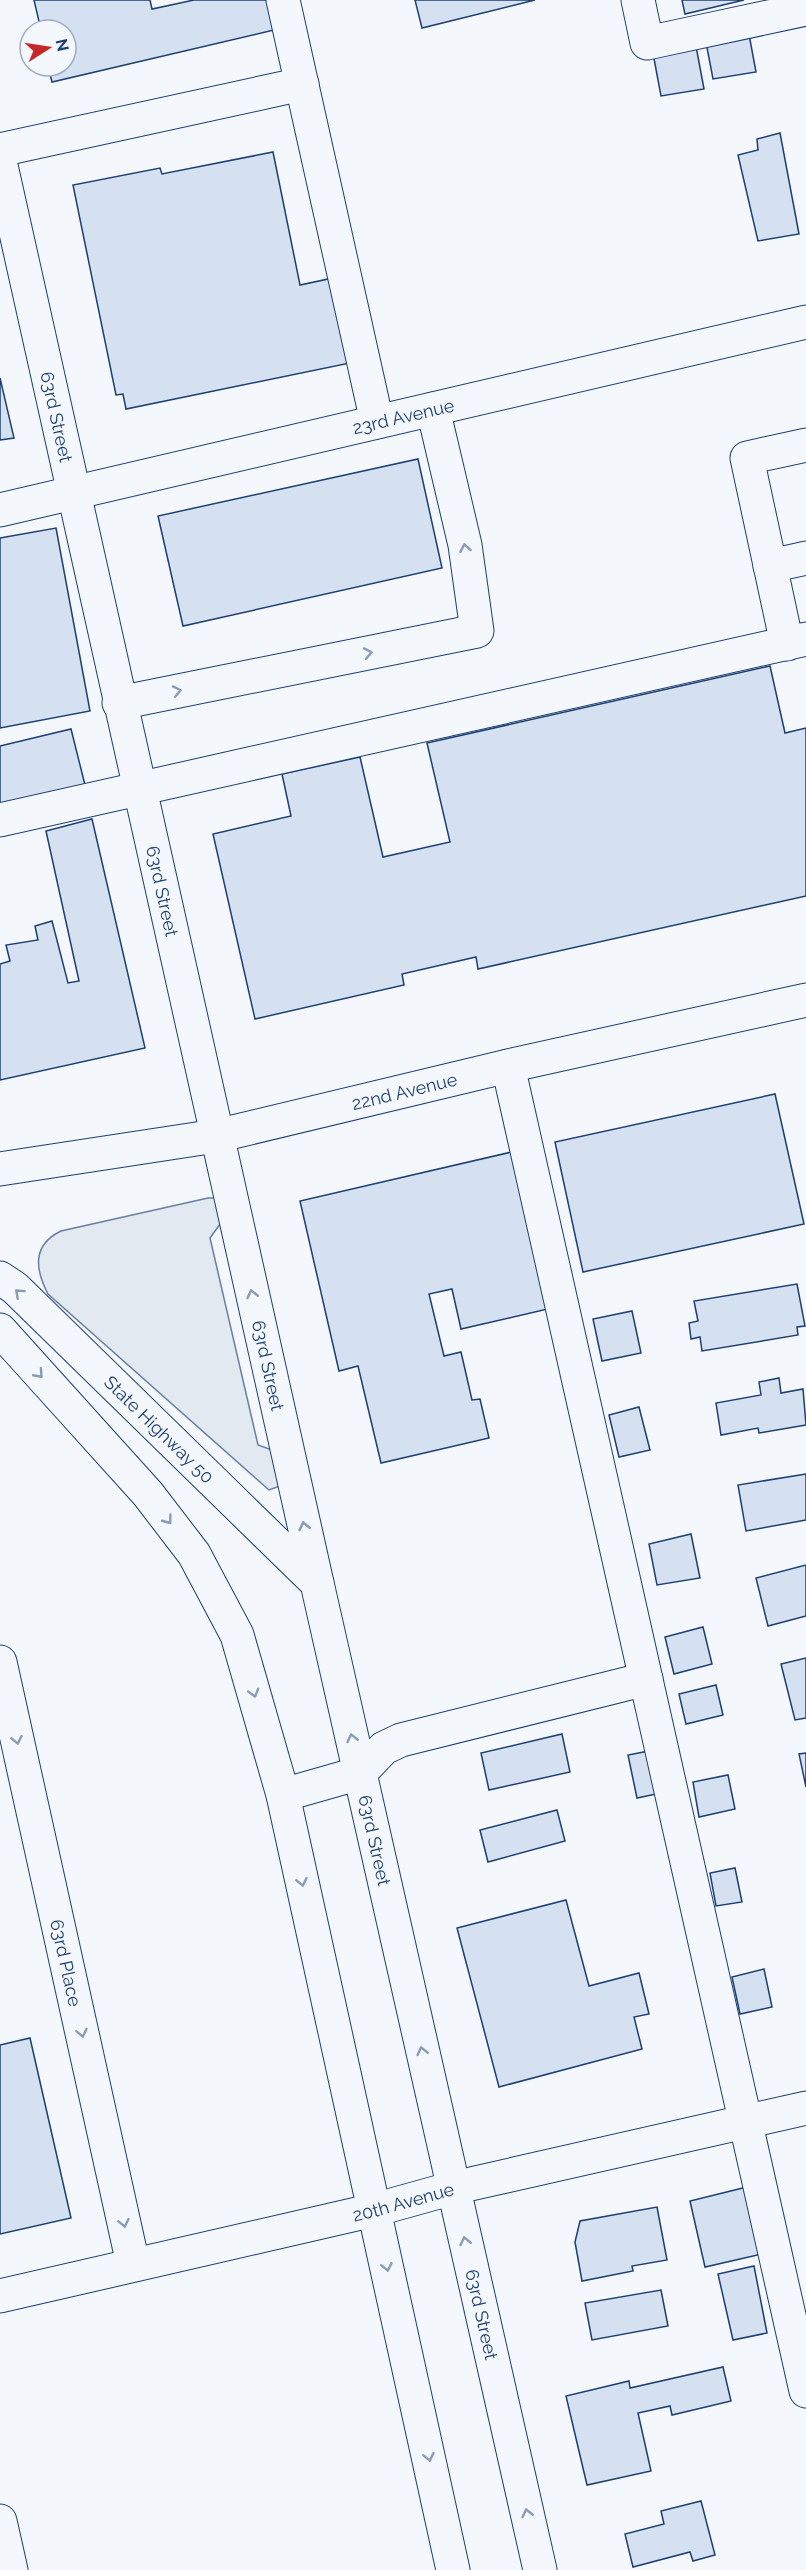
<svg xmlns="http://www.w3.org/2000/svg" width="806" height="2570" font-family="Raleway,sans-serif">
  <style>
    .green { fill: #e3e9f0; stroke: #687fa3; stroke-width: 1.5 }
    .building { fill: #d5e0f0; stroke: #1d3f73; stroke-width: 1.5 }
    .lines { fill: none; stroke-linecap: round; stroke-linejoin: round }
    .minor-casing { stroke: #1d3f73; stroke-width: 35 }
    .major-casing { stroke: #1d3f73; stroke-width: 35 }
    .minor { stroke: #f4f7fb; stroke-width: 33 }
    .major { stroke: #f4f7fb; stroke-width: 33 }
    .oneway { stroke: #889bb7 }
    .labels { text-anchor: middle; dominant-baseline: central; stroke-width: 4.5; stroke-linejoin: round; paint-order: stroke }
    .street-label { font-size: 18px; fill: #1d3f73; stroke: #f4f7fb }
  </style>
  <rect width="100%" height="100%" fill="#f4f7fb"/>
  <path class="green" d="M208,1198H216L223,1220L210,1238L258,1445L272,1450L280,1486L269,1490L48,1294C35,1269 32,1245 61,1231Z"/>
  <g class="building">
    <path d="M34,0H150L152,9L194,0H268L274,30L52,82L48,66H66V30H41Z"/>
    <path d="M415,0H535L422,28Z"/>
    <path d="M682,0H744L685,14Z"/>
    <path d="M748,29L756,72L713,79L705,37Z"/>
    <path d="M695,41L704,89L661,96L652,48Z"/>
    <path d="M780,133L799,234L758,241L738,155L758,150L757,139Z"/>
    <path d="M273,152L300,285L333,278L350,363L126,409L123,394L116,395L73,185L160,168L162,174Z"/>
    <path d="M0,378L14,438L0,440Z"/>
    <path d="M418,459L442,568L183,626L158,516Z"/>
    <path d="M56,528L90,711L0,728V538Z"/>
    <path d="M770,666L785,733L806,728V896L478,969L476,957L402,974L404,985L255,1019L213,834L291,816L282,774L360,757L383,857L450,842L427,743Z"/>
    <path d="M71,729L85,785L0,805V746Z"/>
    <path d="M92,819L145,1048L0,1080V964L10,961L6,945L38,940L35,926L52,921L68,983L79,981L46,831Z"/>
    <path d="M775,1094L804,1224L583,1272L555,1142Z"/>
    <path d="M516,1151L552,1308L461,1329L452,1289L429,1294L444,1356L461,1352L472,1400L480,1399L489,1438L381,1463L358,1366L339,1371L300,1201Z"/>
    <path d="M797,1284L805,1326L797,1327L798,1335L702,1351L700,1337L691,1339L689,1323L698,1321L694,1301Z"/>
    <path d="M632,1311L641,1353L602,1361L593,1319Z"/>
    <path d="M779,1378L781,1393L803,1389L806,1425L759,1433L758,1428L721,1435L716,1403L761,1395L759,1382Z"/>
    <path d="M639,1407L650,1450L619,1457L609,1415Z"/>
    <path d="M806,1474V1520L746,1531L738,1485Z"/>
    <path d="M691,1534L700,1578L657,1585L649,1544Z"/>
    <path d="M806,1565V1616L768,1626L756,1578Z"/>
    <path d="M703,1627L712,1664L674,1674L665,1637Z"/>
    <path d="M806,1658V1718L795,1720L781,1664Z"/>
    <path d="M716,1685L723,1715L686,1724L679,1694Z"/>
    <path d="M562,1734L570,1772L489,1790L481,1753Z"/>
    <path d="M654,1750L661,1793L637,1798L628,1755Z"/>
    <path d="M806,1753V1787L799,1754Z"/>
    <path d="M728,1775L735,1809L699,1817L693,1782Z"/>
    <path d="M557,1810L565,1841L488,1862L480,1830Z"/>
    <path d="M735,1868L742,1902L716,1906L710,1873Z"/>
    <path d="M566,1900L589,1986L639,1973L649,2014L634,2017L642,2049L499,2087L457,1928Z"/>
    <path d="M764,1969L772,2007L740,2014L732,1977Z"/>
    <path d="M30,2038L71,2218L0,2234V2045Z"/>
    <path d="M751,2186L766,2253L705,2267L690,2201Z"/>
    <path d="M657,2207L667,2260L632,2266L633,2271L582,2281L575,2242L580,2221Z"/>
    <path d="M754,2266L767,2333L733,2340L718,2274Z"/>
    <path d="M661,2290L668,2326L592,2340L585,2303Z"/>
    <path d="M723,2367L731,2401L672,2415L670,2406L638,2413L651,2471L587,2485L566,2396L629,2381L630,2388Z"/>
    <path d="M701,2501L715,2555L693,2561L690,2552L633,2567L625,2534L664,2524L661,2511Z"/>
  </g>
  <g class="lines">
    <defs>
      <g id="minor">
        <path d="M283,0L377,422"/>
        <path d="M638,0L647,43L806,9"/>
        <path d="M0,150L302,84"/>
        <path id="s1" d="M0,161L317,1583"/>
        <path id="s2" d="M0,510L806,322"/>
        <path d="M770,566L806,558"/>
        <path d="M787,644L747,458L806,445"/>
        <path d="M119,703L477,631L465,545L433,409"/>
        <path d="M0,820L806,639"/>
        <path d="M508,1066L806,2391"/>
        <path id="s3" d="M0,1169L216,1136L508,1066L806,1000"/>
        <path id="s4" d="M0,1662L133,2264"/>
        <path d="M283,1795L360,1773L384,1748L401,1740L646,1679"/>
        <path id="s5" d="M0,2296L374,2210L453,2188L806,2108"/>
        <path d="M0,2521L11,2570"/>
      </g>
      <g id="major">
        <path id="s6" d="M0,1278L15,1288L317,1583L540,2570"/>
        <path d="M0,1330L148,1494L194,1554L237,1635L283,1795L453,2570"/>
      </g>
    </defs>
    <use href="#minor" class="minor-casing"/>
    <use href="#major" class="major-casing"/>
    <use href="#minor" class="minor"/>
    <use href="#major" class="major"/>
  </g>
  <defs><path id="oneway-chevron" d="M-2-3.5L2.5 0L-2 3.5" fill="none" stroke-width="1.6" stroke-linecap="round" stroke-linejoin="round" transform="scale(1.5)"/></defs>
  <g class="oneway">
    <use href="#oneway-chevron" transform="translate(465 548) rotate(-100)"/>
    <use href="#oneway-chevron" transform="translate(368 653) rotate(-11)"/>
    <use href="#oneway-chevron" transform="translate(177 691) rotate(-11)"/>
    <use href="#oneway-chevron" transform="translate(19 1293) rotate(-138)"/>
    <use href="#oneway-chevron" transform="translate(252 1294) rotate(-103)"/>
    <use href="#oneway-chevron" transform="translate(39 1374) rotate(48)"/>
    <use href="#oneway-chevron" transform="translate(168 1520) rotate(53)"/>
    <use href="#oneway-chevron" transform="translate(304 1526) rotate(-103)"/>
    <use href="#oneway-chevron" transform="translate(254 1693) rotate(74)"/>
    <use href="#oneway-chevron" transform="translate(352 1738) rotate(-103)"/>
    <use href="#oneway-chevron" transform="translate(17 1740) rotate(78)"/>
    <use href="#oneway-chevron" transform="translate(302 1882) rotate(78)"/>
    <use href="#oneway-chevron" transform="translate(82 2033) rotate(78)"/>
    <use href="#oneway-chevron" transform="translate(422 2051) rotate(-103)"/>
    <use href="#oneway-chevron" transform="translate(124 2223) rotate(78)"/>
    <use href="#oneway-chevron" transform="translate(465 2241) rotate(-103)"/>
    <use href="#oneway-chevron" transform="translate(387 2267) rotate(78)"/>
    <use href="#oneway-chevron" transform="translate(429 2457) rotate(78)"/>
    <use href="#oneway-chevron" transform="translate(527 2513) rotate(-103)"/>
  </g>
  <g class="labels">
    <g class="street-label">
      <text stroke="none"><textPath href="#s2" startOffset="414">23rd Avenue</textPath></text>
      <text stroke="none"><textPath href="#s1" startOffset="262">63rd Street</textPath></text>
      <text stroke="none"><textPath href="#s1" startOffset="748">63rd Street</textPath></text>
      <text stroke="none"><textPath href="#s3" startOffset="412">22nd Avenue</textPath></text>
      <text stroke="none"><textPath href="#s1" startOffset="1234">63rd Street</textPath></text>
      <text stroke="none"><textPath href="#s6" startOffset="220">State Highway 50</textPath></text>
      <text stroke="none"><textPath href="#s6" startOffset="704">63rd Street</textPath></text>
      <text stroke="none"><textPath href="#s4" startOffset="308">63rd Place</textPath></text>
      <text stroke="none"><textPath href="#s5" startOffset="414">20th Avenue</textPath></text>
      <text stroke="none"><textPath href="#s6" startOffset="1190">63rd Street</textPath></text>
    </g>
  </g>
  <g transform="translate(48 48) rotate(78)"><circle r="28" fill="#f4f7fb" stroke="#9eadc5" stroke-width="1.5"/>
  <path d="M0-4.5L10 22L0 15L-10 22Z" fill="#c62828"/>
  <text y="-9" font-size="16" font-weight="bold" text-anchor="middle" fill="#1d3f73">N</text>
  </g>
</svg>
